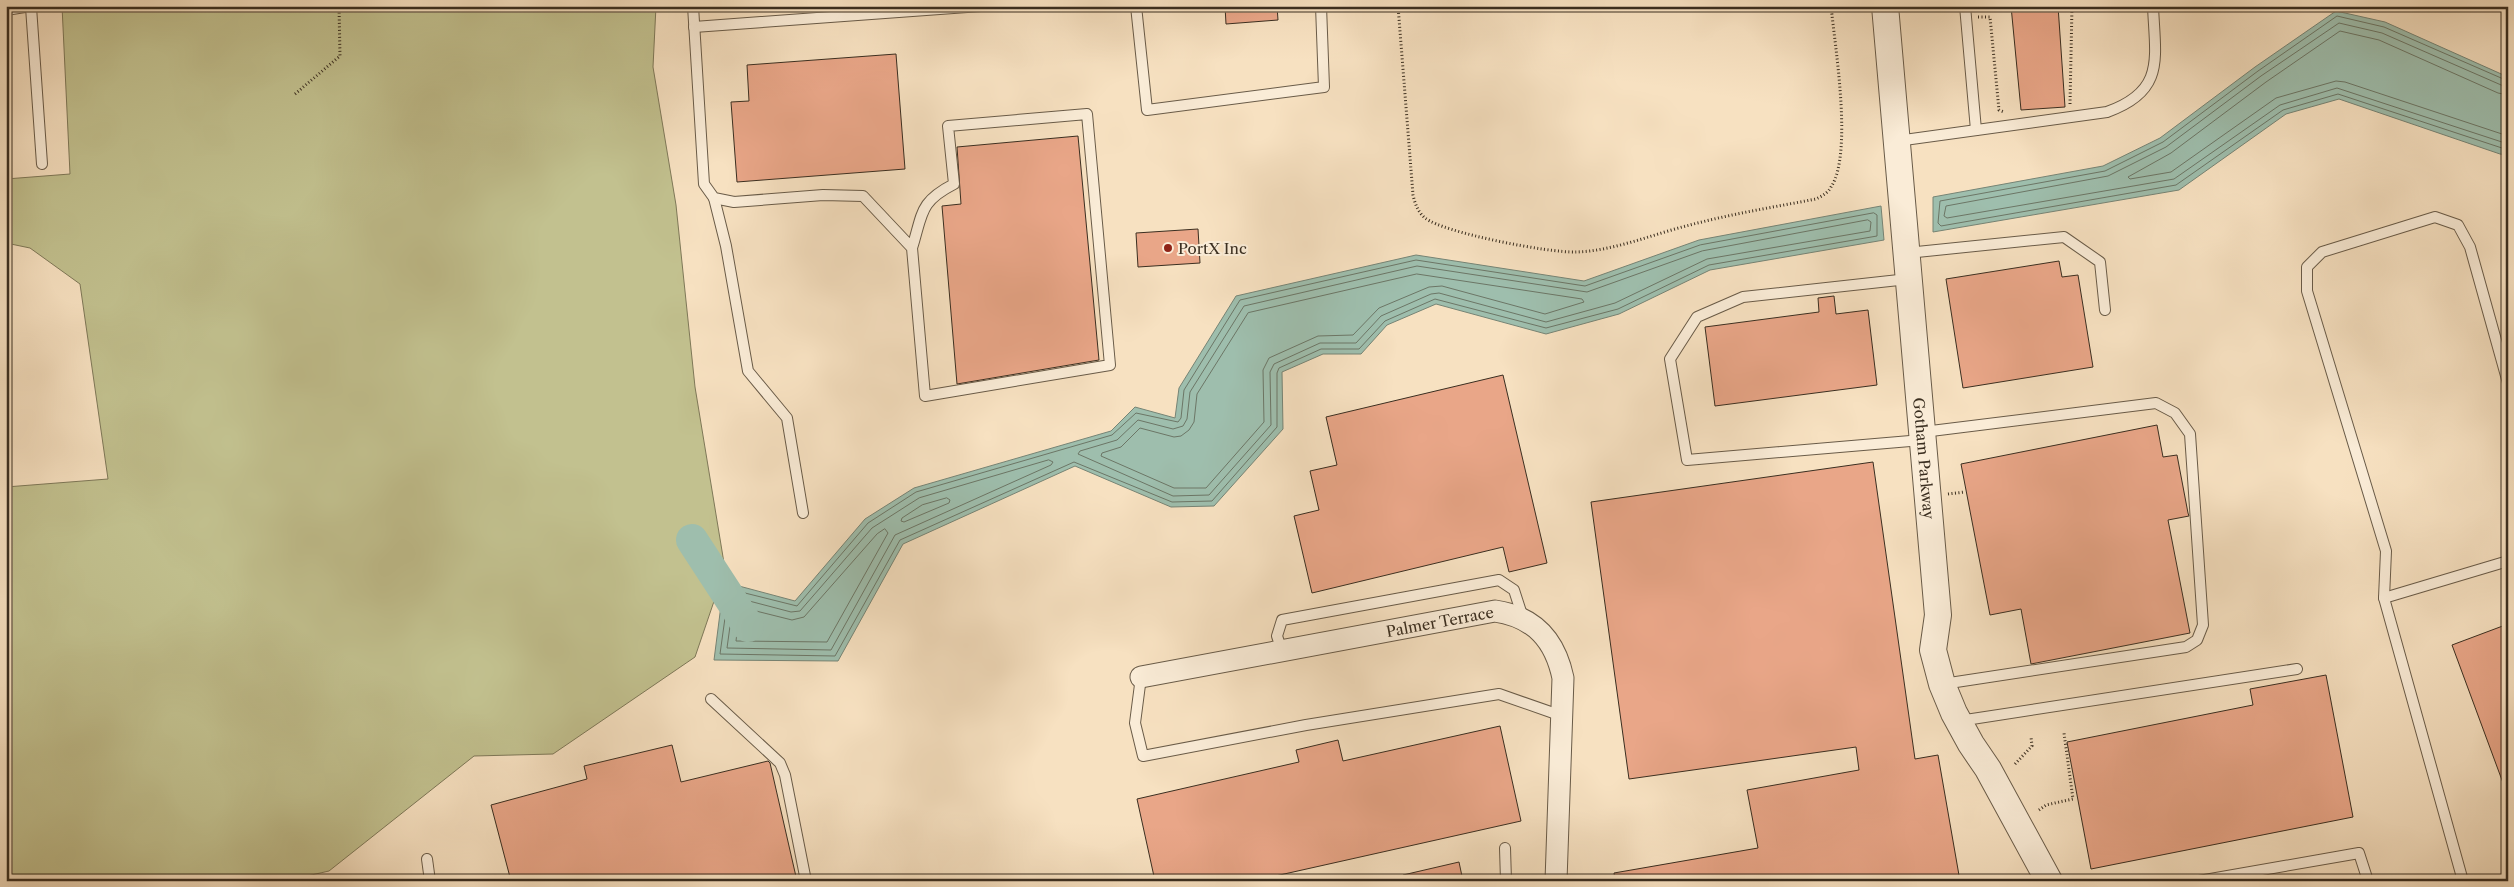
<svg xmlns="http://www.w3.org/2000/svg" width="2514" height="887" font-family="'Libre Caslon Text',serif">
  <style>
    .green { fill: #c2c18f; stroke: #7e7858 }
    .water { fill: #9ebead; stroke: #768475 }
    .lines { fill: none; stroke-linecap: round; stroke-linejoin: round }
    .shore { stroke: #6c7666; stroke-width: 1 }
    .river { stroke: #9ebead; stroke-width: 32 }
    .building { fill: #e9a688; stroke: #3a2e20 }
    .service-casing { stroke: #695b48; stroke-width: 12 }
    .minor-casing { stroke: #695b48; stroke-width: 23 }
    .tertiary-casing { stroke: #695b48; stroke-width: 28 }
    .path { stroke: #3a2e20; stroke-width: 3; stroke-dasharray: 1 2.5; stroke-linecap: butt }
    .service { stroke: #faecd7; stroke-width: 10 }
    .minor { stroke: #faecd7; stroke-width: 21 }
    .tertiary { stroke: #faecd7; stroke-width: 26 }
    .poi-dot { fill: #8f2418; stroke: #faecd7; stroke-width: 2 }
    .labels { text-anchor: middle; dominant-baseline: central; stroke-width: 4; stroke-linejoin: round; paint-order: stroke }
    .poi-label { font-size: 15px; fill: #3a2e20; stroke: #faecd7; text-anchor: start }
    .street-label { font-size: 15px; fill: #3a2e20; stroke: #faecd7 }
  </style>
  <rect width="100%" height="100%" fill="#f7e1c1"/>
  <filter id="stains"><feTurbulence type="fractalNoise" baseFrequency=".004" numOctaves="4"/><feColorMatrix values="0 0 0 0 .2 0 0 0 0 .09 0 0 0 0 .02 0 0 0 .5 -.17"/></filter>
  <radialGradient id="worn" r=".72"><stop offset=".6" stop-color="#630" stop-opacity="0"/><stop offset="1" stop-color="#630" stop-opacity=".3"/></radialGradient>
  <path class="green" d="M62,6H656L653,67L676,205L695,387L725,569L695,657L553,754L474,756L329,871L285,881H6V487L108,479L80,284L30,248L6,243V179L70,174Z"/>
  <g class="water">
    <path d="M2336,11L2385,22L2508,77V155L2500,154L2339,99L2286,114L2179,190L1933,232V197L2103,166L2160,138L2255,67Z"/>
    <path d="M1881,206L1884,240L1710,270L1619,314L1546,334L1436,304L1387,325L1361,354H1323L1282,372L1283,429L1214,506L1171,507L1075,466L903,544L838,661L714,660L724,582L795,601L865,519L914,488L1111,431L1135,407L1175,418L1179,388L1236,296L1416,255L1584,281L1699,240Z"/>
  </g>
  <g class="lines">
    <g class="shore">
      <path d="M2508,81L2384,27L2337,16L2258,71L2163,142L2105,171L1940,201L1938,223L1941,226L2176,185L2283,110L2338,94L2508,150"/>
      <path d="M2508,88L2382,33L2339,23L2261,76L2166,147L2108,176L1946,206L1944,216L1947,218L2174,179L2280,105L2337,88L2508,144"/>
      <path d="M2508,95L2498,93L2379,40L2340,31L2266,82L2171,153L2128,177L2130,179L2171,172L2276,98L2336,81L2345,82L2508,136"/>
      <path d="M1874,213L1877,215V236L1709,265L1618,309L1546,328L1435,299L1385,321L1359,349H1321L1279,368L1277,373V427L1212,501L1172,502L1074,462L900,540L835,656L720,654L729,589L797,606L868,523L916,492L1112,435L1136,413L1178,422L1181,418L1184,390L1240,300L1416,260L1585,286L1700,245Z"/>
      <path d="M1868,220L1871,222L1870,231L1707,259L1615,303L1546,322L1439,293L1431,294L1381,316L1356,343H1320L1274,364L1270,372L1271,425L1209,495L1173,496L1078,454L1080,451L1117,440L1138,420L1173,429L1183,426L1187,419L1190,392L1244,306L1417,266L1587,292L1702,251Z"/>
      <path d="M1417,274L1582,299L1584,302L1545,314L1442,286L1429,287L1379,308L1353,335L1318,336L1269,358L1263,370L1264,422L1206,488H1174L1101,456L1102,453L1121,447L1140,428L1174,437L1181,436L1189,430L1194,422L1197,394L1248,313Z"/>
      <path d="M1049,460L1053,462L1051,465L895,535L831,650L727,648L734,597L791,612L800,611L872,528L919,498Z"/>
      <path d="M947,498L950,500L949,503L904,522L901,521L902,518L922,505Z"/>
      <path d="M885,529L888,533L827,642L736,641L740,607L792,620L804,617L877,534Z"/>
    </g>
    <path class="river" d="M692,540L748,626"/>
  </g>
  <g class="building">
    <path d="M1225,6H1277L1278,20L1226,24Z"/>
    <path d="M2011,6H2058L2065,107L2021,110Z"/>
    <path d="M896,54L905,169L737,182L731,102L749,101L747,65Z"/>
    <path d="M1078,136L1099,360L957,384L942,206L961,204L957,147Z"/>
    <path d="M1198,229L1200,263L1138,267L1136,233Z"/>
    <path d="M2059,261L2062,277L2078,275L2093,367L1963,388L1946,279Z"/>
    <path d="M1834,296L1836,314L1868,310L1877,385L1715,406L1705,327L1819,312L1818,298Z"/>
    <path d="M1503,375L1547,563L1509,572L1503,547L1312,593L1294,516L1319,510L1310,471L1337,465L1326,417Z"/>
    <path d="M2157,425L2163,457L2177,455L2188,513L2189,516L2168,520L2190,633L2031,664L2021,609L1990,615L1961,464Z"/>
    <path d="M1873,462L1915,759L1938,755L1960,881H1615L1614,873L1758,848L1747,790L1859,770L1856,747L1629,779L1591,502Z"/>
    <path d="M2508,624V791H2506L2452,645Z"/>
    <path d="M2326,675L2353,817L2091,869L2067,742L2253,705L2250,689Z"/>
    <path d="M1500,726L1521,821L1253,881H1155L1137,799L1299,762L1296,750L1338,740L1343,761Z"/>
    <path d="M672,745L681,782L768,761L770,763L797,881H511L491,805L587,779L584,766Z"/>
    <path d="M1459,862L1463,881H1403V875Z"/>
  </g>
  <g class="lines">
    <defs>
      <g id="service">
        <path d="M693,6L704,184L714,198L734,202L823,195L863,196L912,248L925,396L1110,365L1087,114L948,126L954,184C919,202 923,213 912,248"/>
        <path d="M1136,6L1147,110L1324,87L1321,6"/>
        <path d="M1965,6L1976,130"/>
        <path d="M31,7L42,164"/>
        <path d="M6,10L31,6"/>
        <path d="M694,27L981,6"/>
        <path d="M1897,141L2107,112C2166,91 2155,58 2153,6"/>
        <path d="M714,198L726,246L748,371L787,418L803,513"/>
        <path d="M1907,253L2064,237L2100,262L2105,310"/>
        <path d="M1908,279L1743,297L1697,317L1670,359L1687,460L1922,440"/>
        <path d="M1923,432L2156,403L2175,413L2190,434L2203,625L2197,640L2186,647L1943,684"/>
        <path d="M2384,598L2386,551L2307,291V267L2322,252L2435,217L2458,225L2470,247L2508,383"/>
        <path d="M1282,651L1277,636L1282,620L1499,580L1514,590L1523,618"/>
        <path d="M1141,677L1135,723L1143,756L1306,725L1499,694L1562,716"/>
        <path d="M711,699L780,763L785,775L806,881"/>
        <path d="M1959,721L2297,669"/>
        <path d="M1505,848L1506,881"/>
        <path d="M427,859L430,881"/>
        <path d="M2199,881L2359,853L2368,881"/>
        <path d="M2463,881L2384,598L2508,561"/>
      </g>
      <g id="minor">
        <path id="s1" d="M1141,677L1495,611C1535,617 1555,640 1563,678L1556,881"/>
      </g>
      <g id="tertiary">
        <path id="s2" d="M1885,6L1938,615L1933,650L1942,684L1954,713L1971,744L1988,769L2049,881"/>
      </g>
    </defs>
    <use href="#service" class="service-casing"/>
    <use href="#minor" class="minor-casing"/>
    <use href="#tertiary" class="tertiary-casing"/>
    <g class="path">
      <path d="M1398,6L1413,195C1415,204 1418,212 1425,218C1444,233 1549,253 1576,252C1614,251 1653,234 1690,225C1731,214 1774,207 1816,199C1822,196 1828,193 1831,187C1853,154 1835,47 1831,6"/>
      <path d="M1978,17H1990L1999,110L2004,112"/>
      <path d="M295,94L340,56L339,6"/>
      <path d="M2070,104L2072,6"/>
      <path d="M1948,494L1965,492"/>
      <path d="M2015,764L2032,746L2031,737"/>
      <path d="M2039,810L2046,805L2073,799L2064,733"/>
    </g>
    <use href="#service" class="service"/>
    <use href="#minor" class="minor"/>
    <use href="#tertiary" class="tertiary"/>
  </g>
  <circle class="poi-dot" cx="1168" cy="248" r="5"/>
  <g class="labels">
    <g class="poi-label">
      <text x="1178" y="248">PortX Inc</text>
    </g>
    <g class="street-label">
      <text stroke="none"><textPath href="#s2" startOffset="454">Gotham Parkway</textPath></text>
      <text stroke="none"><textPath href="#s1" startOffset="304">Palmer Terrace</textPath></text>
    </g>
  </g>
  <rect width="2514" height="887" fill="none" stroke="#f7e1c1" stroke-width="25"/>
  <rect x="8" y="8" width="2499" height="872" fill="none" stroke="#3a2e20" stroke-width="2.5"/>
  <rect x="12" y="12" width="2489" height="862" fill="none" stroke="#3a2e20"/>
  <rect width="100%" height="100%" filter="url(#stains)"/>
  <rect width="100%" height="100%" fill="url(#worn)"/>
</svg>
